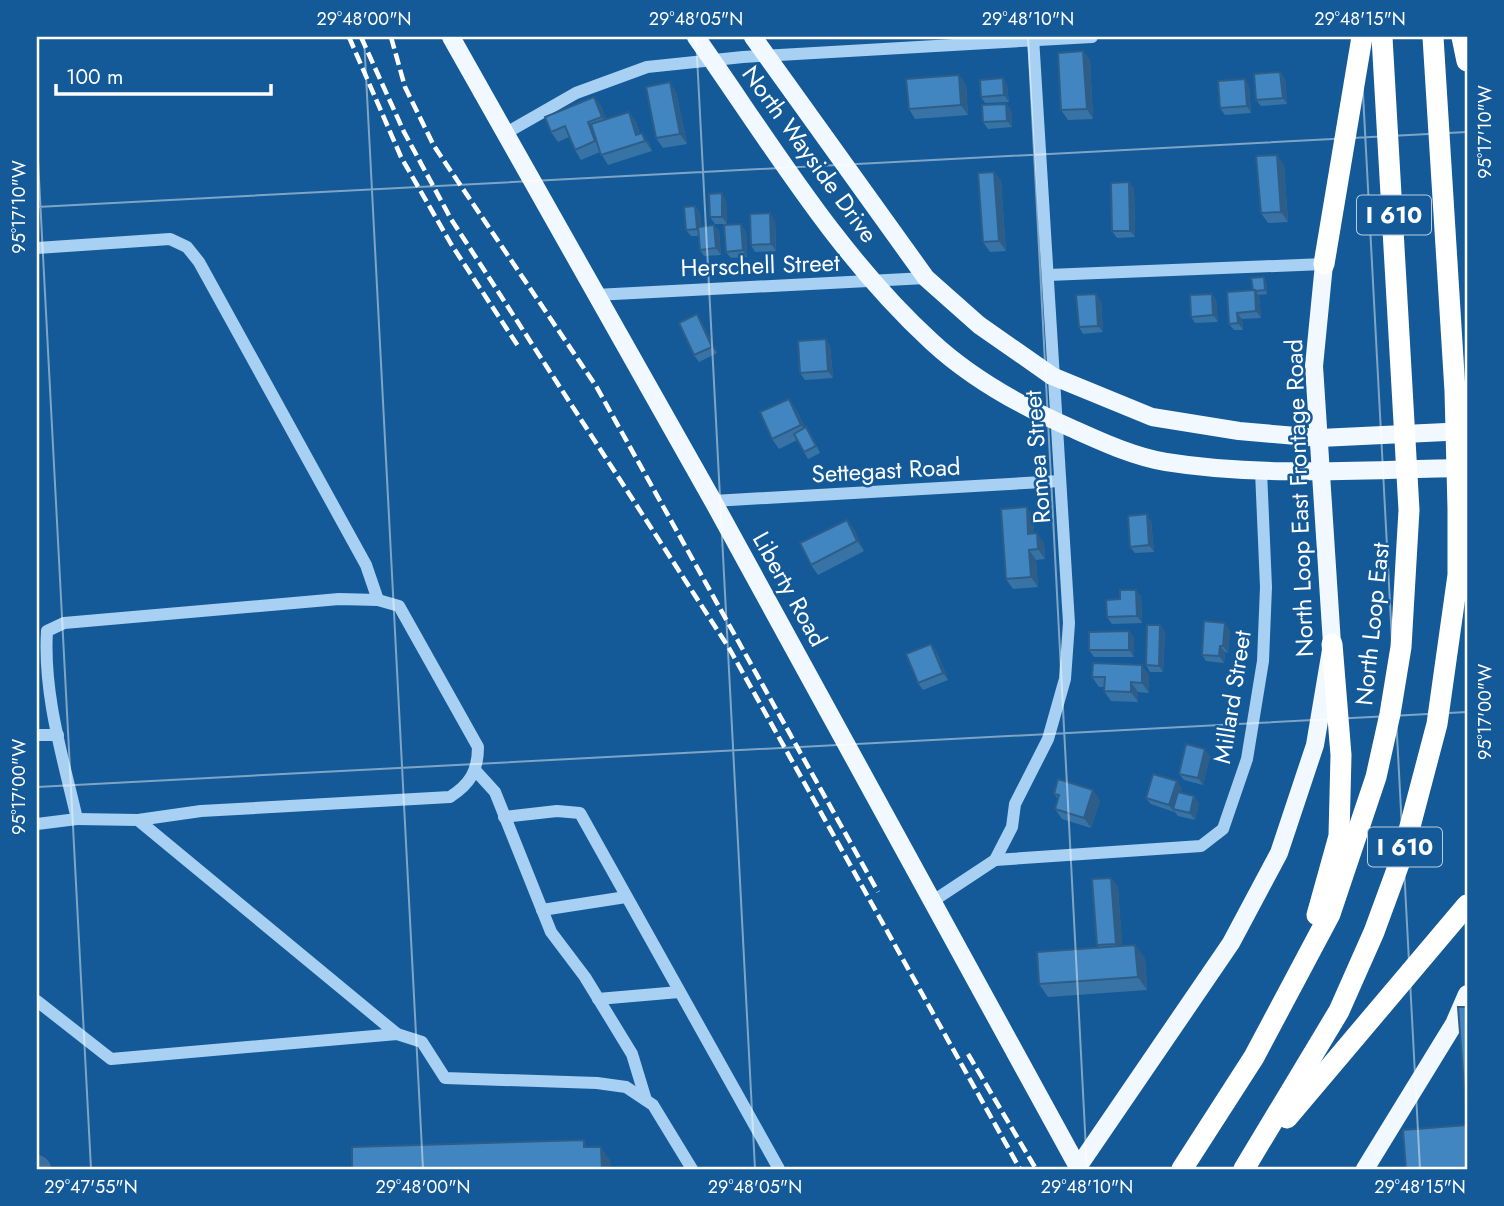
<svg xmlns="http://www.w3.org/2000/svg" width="1504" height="1206" viewBox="0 0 1504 1206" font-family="Jost,sans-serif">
	<rect width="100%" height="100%" fill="#145a98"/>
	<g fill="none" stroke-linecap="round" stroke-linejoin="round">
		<polyline stroke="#3e709d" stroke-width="26" points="37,1168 38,1169"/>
		<g stroke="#a7d0f3" stroke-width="12">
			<polyline points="506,133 576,93 647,67 743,57 1092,37"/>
			<polyline points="37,248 170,239 187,247 199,262 366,565 378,600"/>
			<polyline points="1048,275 1324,264"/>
			<polyline points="595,295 926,278"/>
			<polyline points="713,501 1060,481"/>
			<polyline points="37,735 58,735"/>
			<polyline points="475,770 495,792 551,932 585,977 632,1054 646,1100"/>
			<polyline points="504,817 557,811 580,813 779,1169"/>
			<polyline points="77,819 138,820 397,1034"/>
			<path d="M 37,824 L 77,819 C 63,758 43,694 47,631 L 64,623 L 339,599 L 378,600 L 399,606 L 478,747 C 478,771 470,784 450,797 L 201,811 L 138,820"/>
			<polyline points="995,860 1012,827 1015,804 1048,739 1065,679 1069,623 1033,37"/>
			<polyline points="933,901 995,860 1201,846 1223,829 1247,759 1263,661 1266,587 1261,471"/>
			<polyline points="542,910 626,897"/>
			<polyline points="598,999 679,992"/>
			<polyline points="37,1001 111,1059 397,1034 422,1042 445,1078 597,1083 626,1087 653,1105 692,1169"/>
		</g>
		<g stroke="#f2f8ff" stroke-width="18">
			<polyline points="451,37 713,501 1079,1169"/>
			<path d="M 696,37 C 770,142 836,254 932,342 C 971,378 1023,407 1071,428 C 1100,441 1134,457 1166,462 C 1265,478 1368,469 1467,468"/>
			<polyline points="753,37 926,278 979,325 1052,376 1152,417 1239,431 1320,438 1467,431"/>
			<polyline points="1078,1167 1231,943 1279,853 1315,745 1332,644 1314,366 1324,264"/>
			<polyline points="1365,1169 1454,1024 1467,994"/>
		</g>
		<g stroke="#fff" stroke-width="21">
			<polyline points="1462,37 1467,61"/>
			<polyline points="1324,264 1362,37"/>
			<polyline points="1317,915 1339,836 1341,755 1332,644"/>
			<polyline points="1287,1118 1467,905"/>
			<polyline points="1182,1169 1254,1057 1330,914 1376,777 1390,714 1401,647 1409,510 1382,37"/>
			<polyline points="1244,1169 1339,1011 1374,932 1403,853 1437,724 1458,575 1458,509 1455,391 1433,37"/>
		</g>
		<g stroke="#fff" stroke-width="4.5" stroke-dasharray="12 5" stroke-linecap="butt">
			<polyline points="349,37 401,157 451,244 518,346"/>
			<polyline points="361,37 404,132 451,219 729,648 1020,1169"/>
			<polyline points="391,37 405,87 434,146 596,386 878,892"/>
			<polyline points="968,1054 1036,1169"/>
		</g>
	</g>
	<g fill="#3873a6">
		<polygon points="1083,51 1090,61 1093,119 1068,120 1061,110"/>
		<polygon points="1280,72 1285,79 1287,104 1261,106 1256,100"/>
		<polygon points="959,75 966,85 968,115 915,119 909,109"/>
		<polygon points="1003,78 1007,85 1009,102 985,103 981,97"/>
		<polygon points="1249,86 1251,113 1225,115 1220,108"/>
		<polygon points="676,92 687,144 663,148 656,138"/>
		<polygon points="594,97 601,106 606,119 629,112 636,122 640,134 649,143 652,151 608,165 600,152 581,160 575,150 569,137 558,142 551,132"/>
		<polygon points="1006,104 1011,110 1012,127 988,129 983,122"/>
		<polygon points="1284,165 1288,222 1268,223 1261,213"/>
		<polygon points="994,172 1001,181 1006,251 990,252 983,242"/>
		<polygon points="1129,182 1134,189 1135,237 1117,238 1112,231"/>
		<polygon points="726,200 727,224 715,224 710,217"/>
		<polygon points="695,206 700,213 701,226 714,225 719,231 721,255 704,256 700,250 699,236 691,236 686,230"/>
		<polygon points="775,220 776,251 755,252 751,245"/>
		<polygon points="746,231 747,257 731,258 726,252"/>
		<polygon points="1266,280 1267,294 1258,295 1259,296 1261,318 1242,319 1243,330 1234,330 1229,324 1253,290"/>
		<polygon points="1212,294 1216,300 1218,322 1195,323 1191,317"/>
		<polygon points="1101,301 1103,332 1083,334 1079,327"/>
		<polygon points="697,314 701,321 717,353 699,362 694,355"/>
		<polygon points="830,345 833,378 805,380 800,373"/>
		<polygon points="796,409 805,428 811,434 820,453 808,459 797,440 779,449 772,439"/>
		<polygon points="1033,517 1034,534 1044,543 1045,559 1036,560 1038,587 1013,589 1006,579"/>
		<polygon points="847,520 854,530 864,551 818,575 811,565"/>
		<polygon points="1151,521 1154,552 1135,553 1130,547"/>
		<polygon points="1141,596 1142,623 1112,624 1107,617 1120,599"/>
		<polygon points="1160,625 1165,632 1163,672 1150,672 1146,665"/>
		<polygon points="1230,630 1228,653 1225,652 1224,663 1206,661 1202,655"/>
		<polygon points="1129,631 1134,638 1134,657 1094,657 1089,650"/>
		<polygon points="936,650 948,680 923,690 918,683"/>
		<polygon points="1149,675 1149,693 1138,692 1138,702 1111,701 1104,691 1104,687 1099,687 1092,677"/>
		<polygon points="1210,756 1203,785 1184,780 1179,774"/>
		<polygon points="1182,788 1180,793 1199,803 1195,820 1178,816 1174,811 1174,812 1151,804 1146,798"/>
		<polygon points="1054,794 1100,800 1091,828 1062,819 1055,809 1058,799"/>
		<polygon points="1111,878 1118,888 1122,946 1145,958 1147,990 1048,997 1039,984 1099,948 1097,945"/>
	</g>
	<g fill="#2e5e87">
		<polygon points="1083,51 1090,61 1093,119 1087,109"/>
		<polygon points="1280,72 1285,79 1287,104 1283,98"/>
		<polygon points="959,75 966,85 968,115 961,105"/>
		<polygon points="1003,78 1007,85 1009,102 1004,95"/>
		<polygon points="1245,79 1249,86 1251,113 1247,106"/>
		<polygon points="670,82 676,92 687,144 680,134"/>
		<polygon points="594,97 601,106 609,126 602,117"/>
		<polygon points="1006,104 1011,110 1012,127 1007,121"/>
		<polygon points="629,112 636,122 642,142 636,135"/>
		<polygon points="588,122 595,132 602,151 595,141"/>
		<polygon points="642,133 649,143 652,151 645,141"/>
		<polygon points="1277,155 1284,165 1288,222 1281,212"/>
		<polygon points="994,172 1001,181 1006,251 999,241"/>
		<polygon points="1129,182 1134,189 1135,237 1130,231"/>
		<polygon points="722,193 726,200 727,224 722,217"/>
		<polygon points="695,206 700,213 702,235 697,229"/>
		<polygon points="770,213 775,220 776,251 771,244"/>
		<polygon points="741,224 746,231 747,257 743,250"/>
		<polygon points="714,225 719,231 721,255 716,248"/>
		<polygon points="1264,277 1266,280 1267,294 1265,290"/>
		<polygon points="1255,290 1259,296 1261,318 1256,311"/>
		<polygon points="1096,294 1101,301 1103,332 1098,326"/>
		<polygon points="1212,294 1216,300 1218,322 1213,315"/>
		<polygon points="1237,313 1242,319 1243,330 1238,323"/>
		<polygon points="697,314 701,321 717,353 712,347"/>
		<polygon points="826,339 830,345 833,378 828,371"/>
		<polygon points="789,399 796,409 808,435 801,425"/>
		<polygon points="1027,507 1033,517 1035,544 1028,534"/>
		<polygon points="1147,514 1151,521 1154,552 1149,545"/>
		<polygon points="847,520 854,530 864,551 857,541"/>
		<polygon points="1037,533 1044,543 1045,559 1038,549"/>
		<polygon points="1029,550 1036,560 1038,587 1031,577"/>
		<polygon points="1136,590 1141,596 1142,623 1137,616"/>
		<polygon points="1225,623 1230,630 1228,653 1223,646"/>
		<polygon points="1160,625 1165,632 1163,672 1159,666"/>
		<polygon points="1129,631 1134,638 1134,657 1129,650"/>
		<polygon points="931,644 936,650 948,680 943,673"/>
		<polygon points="1220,646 1225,652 1224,663 1219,656"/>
		<polygon points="1142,665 1149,675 1149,693 1142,683"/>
		<polygon points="1131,682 1138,692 1138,702 1131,692"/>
		<polygon points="1205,749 1210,756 1203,785 1198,778"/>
		<polygon points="1177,781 1182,788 1175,809 1173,809 1174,812 1169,805"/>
		<polygon points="1093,790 1100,800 1091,828 1084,818"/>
		<polygon points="1194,796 1199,803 1195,820 1190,813"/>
		<polygon points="1111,878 1118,888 1123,954 1116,944"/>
		<polygon points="1135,945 1145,958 1147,990 1138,977"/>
		<polygon points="601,1147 610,1160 611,1169 602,1169"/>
	</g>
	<g fill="#4186c1" stroke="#2e5e87" stroke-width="2">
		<polygon points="1083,51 1087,109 1061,110 1058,53"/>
		<polygon points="1280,72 1283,98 1256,100 1254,74"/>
		<polygon points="959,75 961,105 909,109 906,79"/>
		<polygon points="1003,78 1004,95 981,97 980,80"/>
		<polygon points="1245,79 1247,106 1220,108 1218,81"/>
		<polygon points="670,82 680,134 656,138 646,87"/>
		<polygon points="594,97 602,117 588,122 595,141 575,150 565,126 551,132 545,117"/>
		<polygon points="1006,104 1007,121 983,122 982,105"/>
		<polygon points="629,112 636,135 642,133 645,141 601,155 591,124"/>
		<polygon points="1277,155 1281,212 1261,213 1256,156"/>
		<polygon points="994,172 999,241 983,242 978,173"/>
		<polygon points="1129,182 1130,231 1112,231 1111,183"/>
		<polygon points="722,193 722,217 710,217 709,194"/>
		<polygon points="695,206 697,229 686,230 684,207"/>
		<polygon points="770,213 771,244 751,245 750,214"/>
		<polygon points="741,224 743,250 726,252 724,225"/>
		<polygon points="714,225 716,248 700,250 698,227"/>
		<polygon points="1264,277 1265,290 1255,291 1255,290 1253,290 1251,278"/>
		<polygon points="1255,290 1256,311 1237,313 1238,323 1229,324 1227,292"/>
		<polygon points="1096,294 1098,326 1079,327 1076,295"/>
		<polygon points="1212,294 1213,315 1191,317 1190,295"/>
		<polygon points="697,314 712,347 694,355 679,323"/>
		<polygon points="826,339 828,371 800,373 798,341"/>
		<polygon points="789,399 801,425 772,439 760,412"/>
		<polygon points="806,427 816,446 804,452 794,434"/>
		<polygon points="1027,507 1028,534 1037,533 1038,549 1029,550 1031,577 1006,579 1001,509"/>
		<polygon points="1147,514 1149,545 1130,547 1128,516"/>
		<polygon points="847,520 857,541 811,565 800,543"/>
		<polygon points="1120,590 1136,590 1137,616 1107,617 1106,600 1120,599"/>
		<polygon points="1204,621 1225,623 1223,646 1220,646 1219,656 1202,655"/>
		<polygon points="1147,625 1160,625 1159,666 1146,665"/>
		<polygon points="1129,631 1129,650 1089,650 1089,632"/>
		<polygon points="931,644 943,673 918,683 906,654"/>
		<polygon points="1093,663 1142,665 1142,683 1131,682 1131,692 1104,691 1105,677 1092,677"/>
		<polygon points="1186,744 1205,749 1198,778 1179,774"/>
		<polygon points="1153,774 1177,781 1169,805 1146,798"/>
		<polygon points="1058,779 1093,790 1084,818 1055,809 1059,795 1054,794"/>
		<polygon points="1178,792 1194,796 1190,813 1173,809"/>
		<polygon points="1111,878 1116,944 1097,945 1092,879"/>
		<polygon points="1135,945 1138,977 1039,984 1037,952"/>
		<polygon points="1458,1007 1467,1007 1467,1169 1406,1169 1403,1130 1467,1125"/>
		<polygon points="584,1140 584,1147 601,1147 602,1169 352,1169 352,1147"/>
	</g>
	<path fill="none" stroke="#fff" stroke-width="2" stroke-opacity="0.45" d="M 364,37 L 423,1169M 696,37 L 755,1169M 1028,37 L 1087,1169M 1360,37 L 1420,1169M 37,141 L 91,1169M 37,207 L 1467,132M 37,787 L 1467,712"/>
	<g text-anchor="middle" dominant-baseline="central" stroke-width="5" stroke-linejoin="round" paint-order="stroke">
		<g fill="#145a98" stroke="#b8cee0" stroke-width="2">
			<rect x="1357" y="195.5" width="74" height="39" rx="5"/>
			<rect x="1368" y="827.5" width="74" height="39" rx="5"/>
		</g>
		<g font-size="23" font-weight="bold" fill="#fff">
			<text x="1394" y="215">I 610</text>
			<text x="1405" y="847">I 610</text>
		</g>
		<g font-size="24" fill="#fff" stroke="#145a98">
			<text transform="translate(810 154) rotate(54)">North Wayside Drive</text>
			<text transform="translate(760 265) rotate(-2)">Herschell Street</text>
			<text transform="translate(1037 457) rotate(-94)">Romea Street</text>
			<text transform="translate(886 470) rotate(-3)">Settegast Road</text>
			<text transform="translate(1299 498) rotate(-92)">North Loop East Frontage Road</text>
			<text transform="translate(790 589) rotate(61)">Liberty Road</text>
			<text transform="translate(1372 624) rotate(-84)">North Loop East</text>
			<text transform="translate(1232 697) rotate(-81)">Millard Street</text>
		</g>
	</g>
	<rect width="1504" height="1206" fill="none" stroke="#145a98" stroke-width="77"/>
	<path d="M56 84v10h215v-10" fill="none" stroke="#ffffff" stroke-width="3.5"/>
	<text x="66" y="84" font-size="21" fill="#ffffff" stroke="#145a98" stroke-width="5" paint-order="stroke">100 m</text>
	<rect x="38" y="38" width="1428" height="1130" fill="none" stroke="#fff" stroke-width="2.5"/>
	<g font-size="18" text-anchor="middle" fill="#fff">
		<text x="364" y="25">29°48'00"N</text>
		<text x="696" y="25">29°48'05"N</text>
		<text x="1028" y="25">29°48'10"N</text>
		<text x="1360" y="25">29°48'15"N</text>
		<text transform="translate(1485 132) rotate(-90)" y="6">95°17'10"W</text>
		<text transform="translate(19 207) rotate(-90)" y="6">95°17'10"W</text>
		<text transform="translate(1485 712) rotate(-90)" y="6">95°17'00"W</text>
		<text transform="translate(19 787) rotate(-90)" y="6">95°17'00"W</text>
		<text x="91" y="1193">29°47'55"N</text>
		<text x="423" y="1193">29°48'00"N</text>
		<text x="755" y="1193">29°48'05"N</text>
		<text x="1087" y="1193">29°48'10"N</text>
		<text x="1420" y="1193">29°48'15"N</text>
	</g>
</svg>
